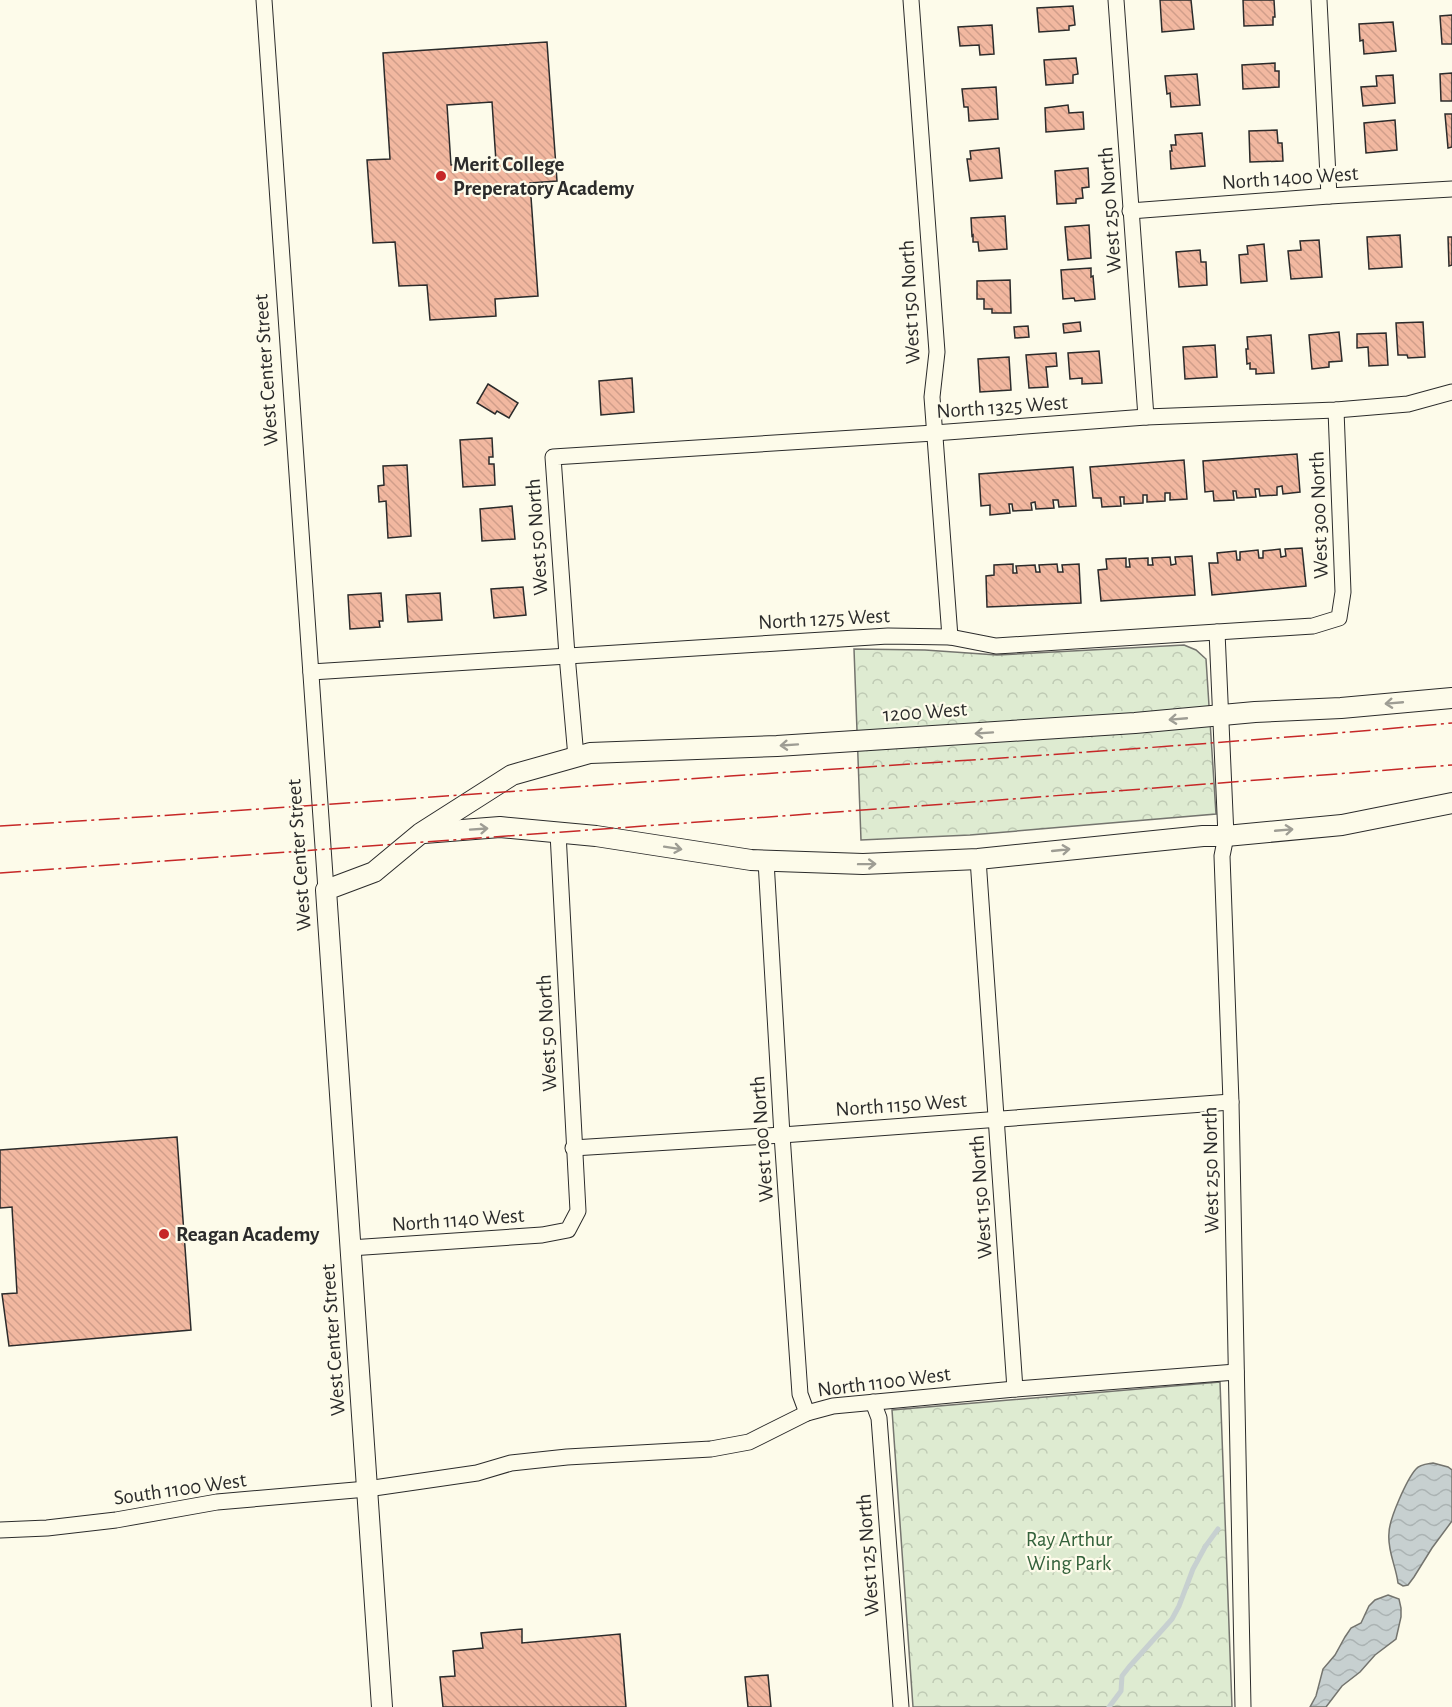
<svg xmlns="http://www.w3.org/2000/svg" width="1452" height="1707" viewBox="0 0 1452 1707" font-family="'Alegreya Sans',sans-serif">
	<defs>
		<pattern id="park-crowns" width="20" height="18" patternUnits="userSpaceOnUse" patternTransform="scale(1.5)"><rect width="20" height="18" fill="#deebd1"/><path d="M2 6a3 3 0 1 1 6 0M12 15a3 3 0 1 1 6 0" fill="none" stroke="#bfcab4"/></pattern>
		<pattern id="water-waves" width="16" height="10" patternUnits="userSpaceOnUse" patternTransform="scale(1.5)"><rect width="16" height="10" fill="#c7d0d0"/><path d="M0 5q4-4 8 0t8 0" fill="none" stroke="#abb3b3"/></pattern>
		<pattern id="building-back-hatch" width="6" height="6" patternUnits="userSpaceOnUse" patternTransform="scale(1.5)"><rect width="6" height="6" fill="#f2b8a0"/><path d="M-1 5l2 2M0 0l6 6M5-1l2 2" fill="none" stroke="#d09e8a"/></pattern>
	</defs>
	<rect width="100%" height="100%" fill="#fdfbea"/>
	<g fill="url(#park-crowns)" stroke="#74746e" stroke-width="1.5">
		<polygon points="1184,645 1196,650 1206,659 1216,814 970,835 861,840 854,649 925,650 997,655"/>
		<polygon points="1220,1382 1232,1707 913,1707 892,1410"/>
	</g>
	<g fill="url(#water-waves)" stroke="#74746e" stroke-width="1.5">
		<path d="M 1433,1463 L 1448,1467 L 1452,1470 L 1452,1521 L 1432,1548 L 1414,1577 L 1408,1585 L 1403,1586 L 1398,1583 C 1396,1566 1387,1550 1389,1533 C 1389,1519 1407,1479 1416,1469 C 1420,1464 1427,1464 1433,1463 Z"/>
		<polygon points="1388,1595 1399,1599 1401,1608 1401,1617 1396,1639 1375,1655 1360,1672 1342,1686 1326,1707 1310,1707 1316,1696 1323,1669 1335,1655 1345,1637 1351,1628 1361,1623 1369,1606 1375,1600"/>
	</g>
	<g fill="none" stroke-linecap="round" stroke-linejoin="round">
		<polyline stroke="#c7d0d0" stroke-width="5" points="1109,1707 1121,1691 1122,1676 1129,1667 1172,1619 1179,1606 1193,1569 1205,1547 1218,1529"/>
	</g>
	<g fill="url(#building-back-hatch)" stroke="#2b2b2b" stroke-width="1.5" fill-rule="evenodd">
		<polygon points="1160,0 1191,0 1194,29 1162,32"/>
		<polygon points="1243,0 1274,0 1275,17 1273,17 1273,25 1244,26"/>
		<polygon points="1073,6 1075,25 1069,26 1069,30 1039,32 1037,8"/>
		<polygon points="1452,15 1452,44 1442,44 1440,16"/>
		<polygon points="1393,22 1396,51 1364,54 1363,40 1360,41 1359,24"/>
		<polygon points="992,25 994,54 980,55 979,45 960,46 958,27"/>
		<path d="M 547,42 L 557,181 L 530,183 L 538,296 L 495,299 L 496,316 L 430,320 L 427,285 L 399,286 L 395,242 L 373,243 L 367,160 L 390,159 L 383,53 ZM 492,102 L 496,162 L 451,165 L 447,105 Z"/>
		<polygon points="1076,58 1078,74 1073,75 1073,83 1046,85 1044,60"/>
		<polygon points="1275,63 1275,71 1279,71 1279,87 1243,89 1242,65"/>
		<polygon points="1452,73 1452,101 1441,101 1440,74"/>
		<polygon points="1197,74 1200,105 1171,107 1170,93 1167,94 1165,76"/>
		<polygon points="1393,75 1395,103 1363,106 1361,87 1377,86 1376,76"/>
		<polygon points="996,87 998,119 969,121 968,107 964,107 962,89"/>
		<polygon points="1068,105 1069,113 1083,112 1084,129 1046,132 1045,108"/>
		<polygon points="1445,114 1452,114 1452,147 1448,148"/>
		<polygon points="1395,120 1397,150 1366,153 1364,123"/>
		<polygon points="1277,130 1278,143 1282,143 1283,161 1250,162 1249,131"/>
		<polygon points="1202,133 1205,166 1171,169 1170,151 1172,151 1171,145 1176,145 1175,135"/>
		<polygon points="999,148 1002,178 970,181 967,159 971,159 970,151"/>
		<polygon points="1088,168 1089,187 1082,188 1083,198 1076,199 1076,203 1057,204 1055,171"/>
		<polygon points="1005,216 1007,249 979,251 978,242 973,242 973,235 972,236 971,218"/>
		<polygon points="1089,225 1091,258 1068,260 1065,227"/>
		<polygon points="1400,235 1402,267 1369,269 1367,237"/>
		<polygon points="1448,237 1452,237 1452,265 1449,266"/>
		<polygon points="1319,240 1322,277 1291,279 1288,251 1301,250 1300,241"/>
		<polygon points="1264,244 1267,281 1241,283 1239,255 1248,254 1247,246"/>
		<polygon points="1200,250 1201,262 1206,262 1207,285 1179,287 1176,252"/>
		<polygon points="1091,268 1091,277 1093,276 1095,299 1075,301 1074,298 1063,299 1061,270"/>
		<polygon points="1010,280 1011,313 992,313 992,309 984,309 984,299 977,299 977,281"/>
		<polygon points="1080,322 1081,331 1064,333 1063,324"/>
		<polygon points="1423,322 1425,357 1408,358 1407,355 1398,355 1396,323"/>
		<polygon points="1028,326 1029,337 1015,338 1014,327"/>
		<polygon points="1339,332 1342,361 1329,362 1329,367 1312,369 1309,335"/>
		<polygon points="1386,333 1388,365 1369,366 1368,347 1357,348 1357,334"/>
		<polygon points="1271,335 1274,373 1256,374 1256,369 1250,369 1250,363 1247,364 1246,349 1248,349 1247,337"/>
		<polygon points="1215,345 1217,377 1185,379 1183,347"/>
		<polygon points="1099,351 1102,383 1082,384 1082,378 1070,379 1068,353"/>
		<polygon points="1056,353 1057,366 1046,367 1048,387 1029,388 1026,355"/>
		<polygon points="1009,357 1011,390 980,392 978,359"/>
		<polygon points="632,378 634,412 601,415 599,381"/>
		<polygon points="488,384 518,403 509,418 497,411 495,414 477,403"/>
		<polygon points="492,438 493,457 489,457 489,464 494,464 495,485 463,487 460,440"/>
		<polygon points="1297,454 1300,492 1283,494 1282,486 1277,487 1277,495 1260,496 1259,489 1255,489 1256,497 1237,498 1236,491 1233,491 1234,500 1214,501 1213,491 1205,492 1203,461"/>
		<polygon points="1184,460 1187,499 1170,500 1170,493 1165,493 1165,501 1147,502 1147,495 1143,495 1143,503 1124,504 1124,497 1120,497 1121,506 1102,507 1101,498 1093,498 1090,467"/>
		<polygon points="407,465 411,536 388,538 386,501 379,502 378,486 384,485 383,466"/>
		<polygon points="1073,467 1076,506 1059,507 1058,500 1053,500 1054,508 1036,509 1035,502 1031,503 1032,510 1013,511 1012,504 1009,504 1010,513 990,515 990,505 981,506 979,474"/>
		<polygon points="512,506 515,539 482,541 480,509"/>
		<polygon points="1302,548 1306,586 1212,595 1209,563 1218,563 1217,553 1236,551 1237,560 1240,560 1240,552 1258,550 1259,558 1263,558 1263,551 1280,549 1281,557 1286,556 1285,549"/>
		<polygon points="1192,556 1195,595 1101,601 1098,570 1107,569 1106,559 1126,558 1126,567 1130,567 1129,559 1148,558 1148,565 1153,565 1152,558 1170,557 1171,565 1176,564 1175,557"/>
		<polygon points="1013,564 1013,573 1017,573 1016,566 1035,565 1036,572 1040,572 1039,565 1057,564 1058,572 1063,572 1062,565 1079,564 1081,603 987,607 986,576 994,575 994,565"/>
		<polygon points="523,587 526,615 494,618 491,589"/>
		<polygon points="381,593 383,621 379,621 380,627 350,629 348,595"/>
		<polygon points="440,593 442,620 408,622 406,595"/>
		<polygon points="177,1137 191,1330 9,1346 2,1294 17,1293 12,1207 0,1208 0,1150"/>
		<polygon points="522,1629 522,1643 620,1634 626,1707 443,1707 440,1677 455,1676 453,1651 483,1648 481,1633"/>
		<polygon points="768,1675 771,1707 748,1707 745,1677"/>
	</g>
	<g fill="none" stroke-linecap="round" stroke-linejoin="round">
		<g stroke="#2b2b2b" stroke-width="17">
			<g id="minor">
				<polyline points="264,0 326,890"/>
				<polyline points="911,0 937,352 932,397 950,637"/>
				<polyline points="1116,0 1146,417"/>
				<polyline points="1319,0 1329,196"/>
				<polyline points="1130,211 1329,196 1452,189"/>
				<polyline points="1217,632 1226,836 1222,856 1231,1102 1243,1707"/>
				<polyline points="311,672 888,636 950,637 996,646 1313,626 1339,618 1343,592 1336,410"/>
				<polyline points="576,757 567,655 553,457 934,433 1146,417 1336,410 1408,404 1452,392"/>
				<polyline points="978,859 1015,1389"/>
				<polyline points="766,861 782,1135 800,1394 807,1413"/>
				<polyline points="573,1148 782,1135 1231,1102"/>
				<polyline points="350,1248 542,1235 568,1230 578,1211 558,833"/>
				<polyline points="873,1402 879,1418 901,1707"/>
				<polyline points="0,1530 47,1528 116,1520 217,1502 367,1489 477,1473 511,1463 567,1457 711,1449 749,1442 807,1413 833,1406 1015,1389 1236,1372"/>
			</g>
		</g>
		<g stroke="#2b2b2b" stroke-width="22">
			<g id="tertiary">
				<polyline points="424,833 500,827 596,836 751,860 863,864 978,859 1203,836 1226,836 1342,825 1452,803"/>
				<polyline points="382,1707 326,890 374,872 421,833 512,775 590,753 777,746 1135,723 1255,712 1341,708 1452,698"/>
			</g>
		</g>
		<use href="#minor" stroke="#fdfbea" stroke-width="15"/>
		<use href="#tertiary" stroke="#fdfbea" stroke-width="20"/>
		<g stroke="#c62828" stroke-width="1.5" stroke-dasharray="21 4.5 3 4.5" stroke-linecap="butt">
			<path d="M 0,826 C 243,811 487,793 730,776 C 971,760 1212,745 1452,723"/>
			<polyline points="0,873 987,801 1452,765"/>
		</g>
	</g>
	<defs><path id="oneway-shaft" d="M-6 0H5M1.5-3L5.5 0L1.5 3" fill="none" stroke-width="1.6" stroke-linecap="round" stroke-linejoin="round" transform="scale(1.5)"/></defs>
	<g stroke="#9e9d94">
		<use href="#oneway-shaft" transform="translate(1394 703) rotate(175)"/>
		<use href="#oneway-shaft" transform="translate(1178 719) rotate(175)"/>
		<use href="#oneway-shaft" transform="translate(984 733) rotate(176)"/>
		<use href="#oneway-shaft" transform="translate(789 745) rotate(176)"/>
		<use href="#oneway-shaft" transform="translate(479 829) rotate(-4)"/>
		<use href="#oneway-shaft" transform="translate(1284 830) rotate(-5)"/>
		<use href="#oneway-shaft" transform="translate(673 848) rotate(9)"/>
		<use href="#oneway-shaft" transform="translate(1061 850) rotate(-6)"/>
		<use href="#oneway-shaft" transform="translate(867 864) rotate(-1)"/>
	</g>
	<g fill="#c62828" stroke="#fdfbea" stroke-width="2">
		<circle cx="441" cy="176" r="6"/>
		<circle cx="164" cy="1234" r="6"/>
	</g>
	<g text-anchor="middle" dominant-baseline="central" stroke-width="4.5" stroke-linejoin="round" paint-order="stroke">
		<g font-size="21" font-weight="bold" fill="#2b2b2b" stroke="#fdfbea" text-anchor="start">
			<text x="453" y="164">Merit College<tspan x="453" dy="24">Preperatory Academy</tspan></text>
			<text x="176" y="1234">Reagan Academy</text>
		</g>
		<g font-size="21" fill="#2b2b2b" stroke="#fdfbea">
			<text transform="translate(1290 178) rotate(-4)">North 1400 West</text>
			<text transform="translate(1110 210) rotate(-94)">West 250 North</text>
			<text transform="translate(910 302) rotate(-93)">West 150 North</text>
			<text transform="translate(266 370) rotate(-94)">West Center Street</text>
			<text transform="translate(1002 407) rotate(-4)">North 1325 West</text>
			<text transform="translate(1319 515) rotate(-92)">West 300 North</text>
			<text transform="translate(537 537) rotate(-94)">West 50 North</text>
			<text transform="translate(824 619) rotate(-3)">North 1275 West</text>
			<text transform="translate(925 712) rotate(-4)">1200 West</text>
			<text transform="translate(299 855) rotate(-94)">West Center Street</text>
			<text transform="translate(547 1033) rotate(-93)">West 50 North</text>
			<text transform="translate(901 1105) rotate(-4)">North 1150 West</text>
			<text transform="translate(762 1139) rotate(-94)">West 100 North</text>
			<text transform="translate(1211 1170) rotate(-91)">West 250 North</text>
			<text transform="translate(981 1197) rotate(-94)">West 150 North</text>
			<text transform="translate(458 1220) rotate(-4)">North 1140 West</text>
			<text transform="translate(333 1340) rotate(-94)">West Center Street</text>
			<text transform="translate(884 1382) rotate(-7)">North 1100 West</text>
			<text transform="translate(180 1489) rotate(-8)">South 1100 West</text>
			<text transform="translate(868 1555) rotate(-94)">West 125 North</text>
		</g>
		<g font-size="21" fill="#34623c" stroke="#fdfbea">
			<text x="1069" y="1539">Ray Arthur<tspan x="1069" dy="24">Wing Park</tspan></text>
		</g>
	</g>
</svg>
